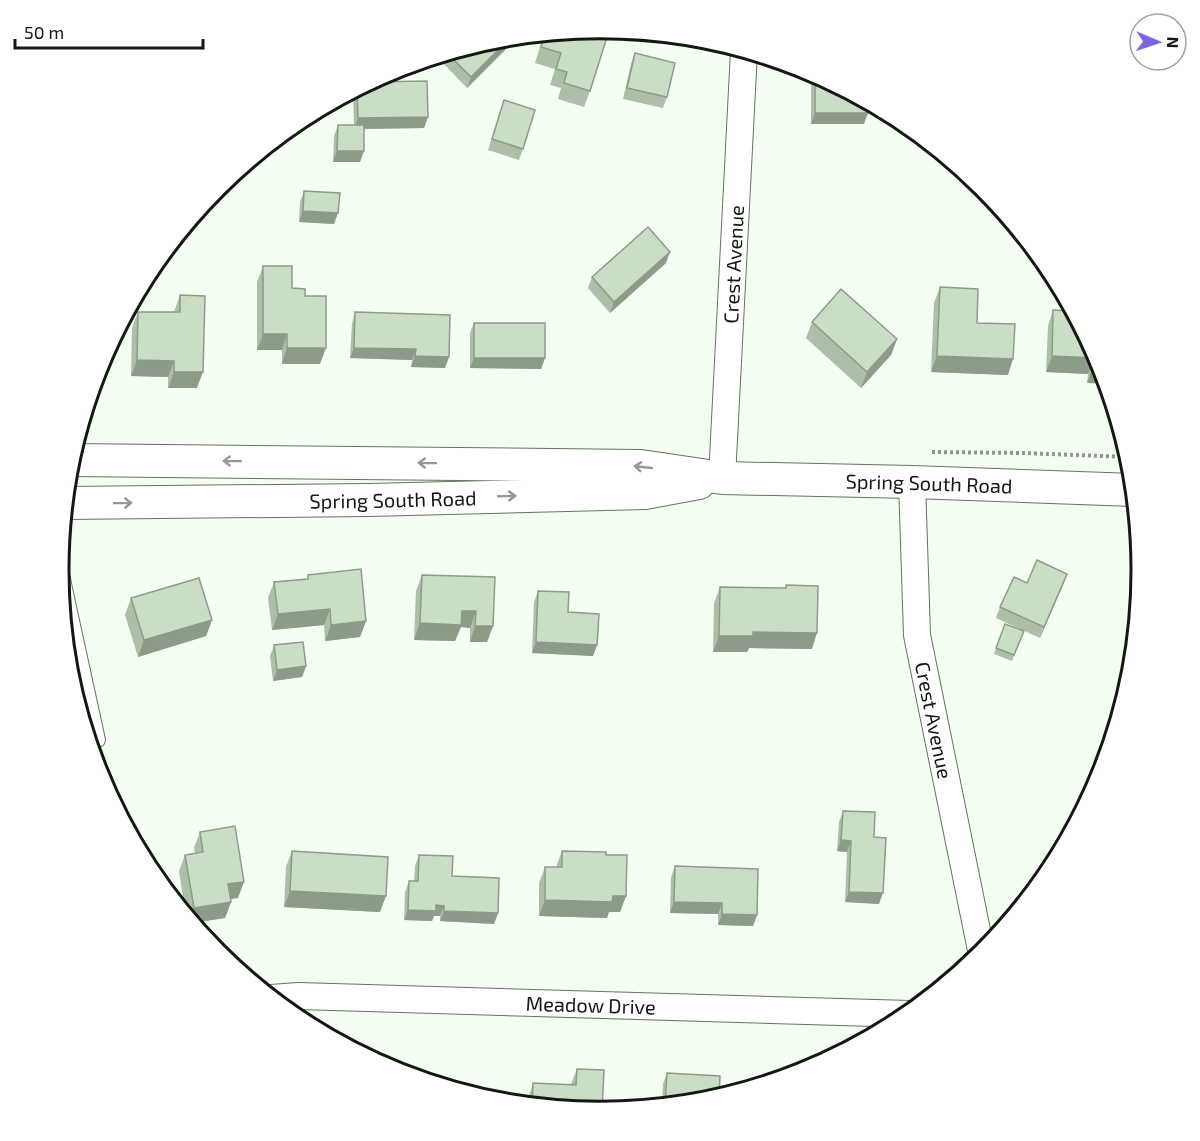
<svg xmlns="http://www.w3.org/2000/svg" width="1200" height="1141" viewBox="0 0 1200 1141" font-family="'Exo 2',sans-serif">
	<rect width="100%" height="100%" fill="#f5fef3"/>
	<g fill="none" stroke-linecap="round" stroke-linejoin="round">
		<g stroke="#62755e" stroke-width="16">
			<g id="service">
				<polyline points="59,561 98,740 88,741"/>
				<polyline points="72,687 83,671"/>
			</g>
		</g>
		<g stroke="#62755e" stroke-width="28">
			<g id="minor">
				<path id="s1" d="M 722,478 L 744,51"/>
				<path id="s2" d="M 912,482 L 917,635 L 982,955"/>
				<path id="s3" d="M 271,998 L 299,996 L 910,1014"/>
			</g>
		</g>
		<g stroke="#62755e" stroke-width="34">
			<g id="tertiary">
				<path id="s4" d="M 70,460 L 641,466 L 722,478 L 912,482 L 1134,490"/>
				<path id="s5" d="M 65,503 L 369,500 L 645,493 L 699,483"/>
			</g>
		</g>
		<polyline stroke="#8f978d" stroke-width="4" stroke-dasharray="3 3" stroke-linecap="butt" points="932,452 1022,453 1129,457"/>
		<use href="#service" stroke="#fff" stroke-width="14"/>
		<use href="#minor" stroke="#fff" stroke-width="26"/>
		<use href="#tertiary" stroke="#fff" stroke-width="32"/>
	</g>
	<g fill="#adbfa9">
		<polygon points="594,29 590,91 584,107 558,99 561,88 550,85 555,69 535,63 544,34"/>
		<polygon points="512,37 509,46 467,88 441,61 443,54 495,39"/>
		<polygon points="635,53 667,97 663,108 623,99 631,64"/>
		<polygon points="815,75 864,124 811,124 811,85"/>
		<polygon points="369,82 428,117 424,128 364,129 360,162 333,162 334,136 338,125 354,125 353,93 354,90"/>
		<polygon points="500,111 523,149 519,160 488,150"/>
		<polygon points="304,191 334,224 299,222 300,202"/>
		<polygon points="666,263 610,313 588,288 592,277"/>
		<polygon points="263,266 292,288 305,296 320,364 282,364 282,350 257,350 257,282"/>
		<polygon points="940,287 977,323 1008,375 931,372 934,303"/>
		<polygon points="180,295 197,388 168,388 168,377 131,376 132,328 138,312 174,312"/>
		<polygon points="1053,310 1101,363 1087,383 1088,374 1046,372 1048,326"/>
		<polygon points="355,312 445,368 411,367 412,360 350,358 352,323"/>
		<polygon points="812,322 897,339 891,355 861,388 806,338"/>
		<polygon points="474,323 545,358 541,369 470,368 470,333"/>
		<polygon points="1067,574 1040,638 996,618 1000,607 1027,583"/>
		<polygon points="308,575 366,621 360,637 325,641 324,625 272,630 268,598 274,582 307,579"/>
		<polygon points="422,575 495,577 493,626 487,642 470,642 470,628 461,627 455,641 414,640 416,591"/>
		<polygon points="786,585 812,649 749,648 747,652 713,652 714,603 720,587 785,588"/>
		<polygon points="538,591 568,612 597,645 593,656 532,653 534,602"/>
		<polygon points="131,598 212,620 206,636 138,657 125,615"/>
		<polygon points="1005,624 1024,631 1012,661 994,654"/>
		<polygon points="274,645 306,666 302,677 273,681 270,656"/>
		<polygon points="843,811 879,904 845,902 847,852 837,851 839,822"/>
		<polygon points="200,832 238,898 230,899 231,902 225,918 192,923 186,917 179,871 185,855 195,853 194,848"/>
		<polygon points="292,851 380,912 284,907 286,867"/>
		<polygon points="562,851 606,855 626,896 620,912 609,912 607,918 539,916 539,883 545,867 556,867"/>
		<polygon points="419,855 452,876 498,913 494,924 440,921 440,916 434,916 432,921 404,920 405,892 409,881 414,881 415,866"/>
		<polygon points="675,866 757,915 753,926 718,925 718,914 670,913 671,877"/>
		<polygon points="577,1069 600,1113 527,1105 528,1099 533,1083 571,1084"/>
		<polygon points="667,1073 705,1102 662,1106 663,1084"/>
	</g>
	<g fill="#8d9b89">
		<polygon points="511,37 512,37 509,46 467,88 471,77"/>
		<polygon points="815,113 868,113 864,124 811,124"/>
		<polygon points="889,114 896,117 888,118"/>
		<polygon points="428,117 424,128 354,129 358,118"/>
		<polygon points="337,151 364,151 360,162 333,162"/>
		<polygon points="303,211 338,213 334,224 299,222"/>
		<polygon points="670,252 666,263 610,313 614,302"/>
		<polygon points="263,334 287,334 282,350 257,350"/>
		<polygon points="897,339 891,355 861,388 867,372"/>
		<polygon points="287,348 326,348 320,364 282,364"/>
		<polygon points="354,348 416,349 412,360 350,358"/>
		<polygon points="415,356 449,357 445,368 411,367"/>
		<polygon points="937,356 1013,359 1008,375 931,372"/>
		<polygon points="1052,356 1094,358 1088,374 1046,372"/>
		<polygon points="474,358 545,358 541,369 470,368"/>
		<polygon points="137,360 174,361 168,377 131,376"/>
		<polygon points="1093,367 1102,368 1107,384 1087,383"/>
		<polygon points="174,372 203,372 197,388 168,388"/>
		<polygon points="1067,574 1063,585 1040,638 1044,627"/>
		<polygon points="330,609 324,625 272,630 278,614"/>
		<polygon points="462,611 476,611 470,628 461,627 455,641 414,640 420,623"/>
		<polygon points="212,620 206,636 138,657 144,640"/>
		<polygon points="366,621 360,637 325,641 331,625"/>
		<polygon points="475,626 493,626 487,642 470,642"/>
		<polygon points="753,632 817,633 812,649 749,648 747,652 713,652 719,636"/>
		<polygon points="536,642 597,645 593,656 532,653"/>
		<polygon points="306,666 302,677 273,681 277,670"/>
		<polygon points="841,840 851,841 847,852 837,851"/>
		<polygon points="244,882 238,898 222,900 228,884"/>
		<polygon points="290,891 386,896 380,912 284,907"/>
		<polygon points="849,892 883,893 879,904 845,902"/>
		<polygon points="613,896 626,896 620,912 609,912 607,918 539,916 545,900"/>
		<polygon points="231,902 225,918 192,923 189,920 194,908"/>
		<polygon points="674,902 722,903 718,914 670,913"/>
		<polygon points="436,905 444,906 440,916 434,916 432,921 404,920 408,910"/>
		<polygon points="444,911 498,913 494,924 440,921"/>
		<polygon points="722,914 757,915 753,926 718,925"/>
	</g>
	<g fill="#c9dec4" stroke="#8d9b89" stroke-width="1.5">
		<polygon points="594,29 608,34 590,91 564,83 567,72 556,69 561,53 541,47 545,34"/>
		<polygon points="511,37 471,77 447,53 495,39"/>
		<polygon points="635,53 675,63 667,97 627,88"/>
		<polygon points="815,75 868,102 868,113 815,113"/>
		<polygon points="427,81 428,117 358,118 357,89 369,82"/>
		<polygon points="504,100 535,110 523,149 492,139"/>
		<polygon points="338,125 364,125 364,151 337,151"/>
		<polygon points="304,191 340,193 338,213 303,211"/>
		<polygon points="648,227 670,252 614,302 592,277"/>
		<polygon points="263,266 292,266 292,288 305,289 305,296 326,296 326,348 287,348 287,334 263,334"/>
		<polygon points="940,287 978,289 977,323 1015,324 1013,359 937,356"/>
		<polygon points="841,289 897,339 867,372 812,322"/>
		<polygon points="180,295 205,296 203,372 174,372 174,361 137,360 138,312 180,312"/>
		<polygon points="1053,310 1073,311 1101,363 1102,368 1093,367 1094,358 1052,356"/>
		<polygon points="355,312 450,315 449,357 415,356 416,349 354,348"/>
		<rect x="474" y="323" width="71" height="35"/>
		<polygon points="1037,560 1067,574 1044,627 1000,607 1014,577 1027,583"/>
		<polygon points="361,569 366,621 331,625 330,609 278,614 274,582 308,579 308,575"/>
		<polygon points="422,575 495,577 493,626 475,626 476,611 462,611 461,625 420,623"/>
		<polygon points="199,578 212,620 144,640 131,598"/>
		<polygon points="786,585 818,586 817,633 753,632 753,636 719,636 720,587 786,588"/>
		<polygon points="538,591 569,592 568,612 599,614 597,645 536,642"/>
		<polygon points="1005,624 1024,631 1014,655 996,648"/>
		<polygon points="303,642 306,666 277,670 274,645"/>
		<polygon points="843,811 875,812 874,837 886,838 883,893 849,892 851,841 841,840"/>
		<polygon points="235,826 244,882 228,884 231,902 194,908 185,855 203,852 200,832"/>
		<polygon points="292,851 388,857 386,896 290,891"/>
		<polygon points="562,851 606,852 606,855 627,855 626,896 613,896 612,902 545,900 545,867 562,867"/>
		<polygon points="419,855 453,856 452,876 499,878 498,913 444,911 444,906 436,905 436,911 408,910 409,881 418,881"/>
		<polygon points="675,866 758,869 757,915 722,914 722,903 674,902"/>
		<polygon points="577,1069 604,1070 602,1112 532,1106 533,1083 576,1085"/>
		<polygon points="667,1073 720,1076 719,1098 705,1102 665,1106"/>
	</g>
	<defs><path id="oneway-shaft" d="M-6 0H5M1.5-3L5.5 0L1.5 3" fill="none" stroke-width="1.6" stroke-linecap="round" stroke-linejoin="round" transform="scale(1.5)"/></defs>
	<g stroke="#949893">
		<use href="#oneway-shaft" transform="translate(232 461) rotate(-179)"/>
		<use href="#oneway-shaft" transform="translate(427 463) rotate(-179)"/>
		<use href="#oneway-shaft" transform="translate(643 467) rotate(-174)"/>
		<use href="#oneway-shaft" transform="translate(507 496) rotate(-2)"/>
		<use href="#oneway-shaft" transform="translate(123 503) rotate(-1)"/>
	</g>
	<g text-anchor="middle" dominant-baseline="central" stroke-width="4.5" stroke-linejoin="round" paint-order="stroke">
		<g font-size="20" fill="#121910" stroke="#fff">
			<text stroke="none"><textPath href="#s1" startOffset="214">Crest Avenue</textPath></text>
			<text stroke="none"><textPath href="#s4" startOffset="860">Spring South Road</textPath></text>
			<text stroke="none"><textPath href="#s5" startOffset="328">Spring South Road</textPath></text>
			<text stroke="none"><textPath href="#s2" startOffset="240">Crest Avenue</textPath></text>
			<text stroke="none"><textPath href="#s3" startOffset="320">Meadow Drive</textPath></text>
		</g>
	</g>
	<path d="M0 0H1200V1141H0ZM69 570a531 531 0 1 1 1062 0a531 531 0 1 1-1062 0Z" fill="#fff" fill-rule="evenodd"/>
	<path fill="none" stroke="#121910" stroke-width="3" d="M69 570a531 531 0 1 1 1062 0a531 531 0 1 1-1062 0Z"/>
	<g transform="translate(1158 42) rotate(92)"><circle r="28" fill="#ffffff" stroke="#a0a39f" stroke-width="1.5"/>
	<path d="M0-4.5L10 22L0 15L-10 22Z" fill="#7f64df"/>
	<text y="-9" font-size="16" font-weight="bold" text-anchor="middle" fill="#121910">N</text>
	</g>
	<path d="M15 39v9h188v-9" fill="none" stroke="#121910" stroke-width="3"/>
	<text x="24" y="39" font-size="18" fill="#121910" stroke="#ffffff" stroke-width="4.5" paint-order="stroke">50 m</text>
</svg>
